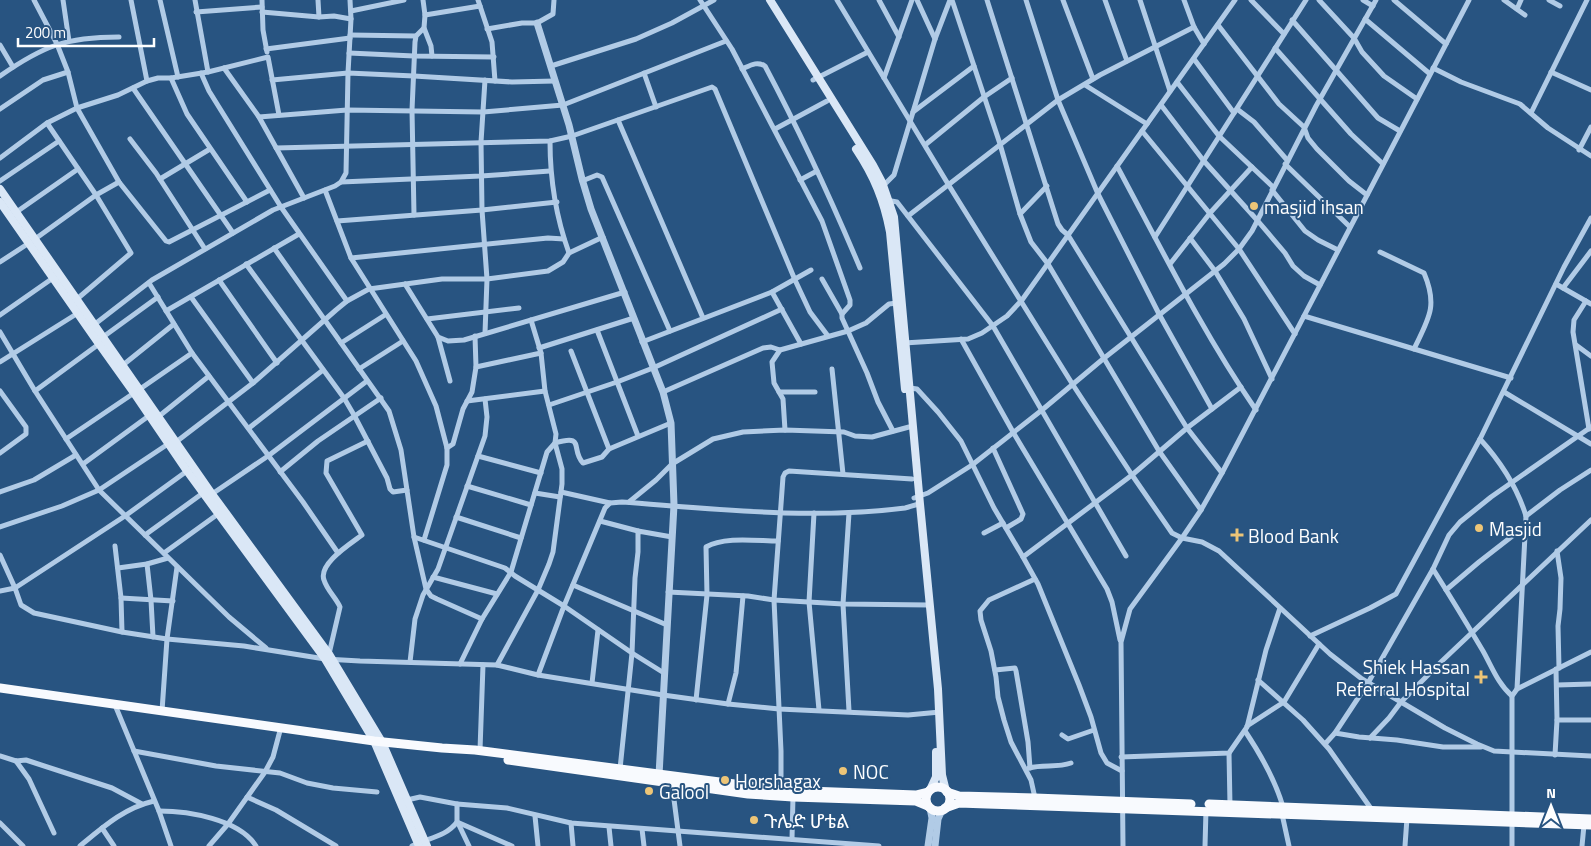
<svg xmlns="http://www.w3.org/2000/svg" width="1591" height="846" viewBox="0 0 1591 846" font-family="'Titillium Web','Noto Sans Ethiopic',sans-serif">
	<rect width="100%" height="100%" fill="#285481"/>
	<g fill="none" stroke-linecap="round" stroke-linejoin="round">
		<g stroke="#b1cbe6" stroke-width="5">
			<polyline points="34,0 57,44 68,72 77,108 119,182 166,241 169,242 270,190"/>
			<polyline points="63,0 69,41"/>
			<polyline points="131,0 147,81"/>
			<polyline points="160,0 178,77"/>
			<polyline points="195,0 208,72"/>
			<polyline points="262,0 263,30 267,52"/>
			<polyline points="318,0 319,17"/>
			<polyline points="423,0 425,15 424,28 431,46 432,56"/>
			<polyline points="478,0 492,42 495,81"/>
			<polyline points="700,0 732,49 822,221 850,300 850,305 842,314 842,318 867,373 878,402 893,431"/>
			<polyline points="837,0 948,184 1073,385 1132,475 1172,533 1182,538 1202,542 1219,551 1330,654 1362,679 1445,728 1477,744 1494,751 1591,756"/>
			<polyline points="879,0 899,37"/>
			<polyline points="917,0 935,39"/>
			<polyline points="952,0 1000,144 1020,214 1031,242 1048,264 1159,451 1201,510"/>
			<polyline points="987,0 1058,224 1062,230 1068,235 1187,428 1222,473"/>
			<polyline points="1026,0 1058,100 1098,194 1159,314 1212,409"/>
			<polyline points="1063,0 1093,79"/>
			<polyline points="1105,0 1127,61"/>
			<polyline points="1140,0 1170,91"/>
			<polyline points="1184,0 1194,27 1204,44"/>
			<polyline points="1251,0 1284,34"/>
			<polyline points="1319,0 1354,38 1362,52 1384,76 1417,99"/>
			<polyline points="1363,0 1373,6"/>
			<polyline points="1394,0 1446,44"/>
			<polyline points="1504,0 1525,15"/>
			<polyline points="1549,0 1560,6"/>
			<polyline points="1517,9 1521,0"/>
			<polyline points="351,11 404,0"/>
			<polyline points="196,12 262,7"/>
			<polyline points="262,12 319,17 334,16 351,19"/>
			<polyline points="425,15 480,6"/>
			<polyline points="1365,19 1430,74"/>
			<polyline points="1292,20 1378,118 1400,131"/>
			<polyline points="1218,25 1279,104 1304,127 1308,138 1317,149 1349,181 1367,195"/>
			<polyline points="487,29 522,23 537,23 553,14 554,0"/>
			<polyline points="350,35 416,36"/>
			<polyline points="0,45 13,67"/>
			<polyline points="1275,48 1351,134 1383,164"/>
			<polyline points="266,49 350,38"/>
			<polyline points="349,53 414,56 494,57"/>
			<polyline points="1194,59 1234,113"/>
			<polyline points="551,66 636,39 672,23 714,0"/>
			<polyline points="224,68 259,117 304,198"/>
			<polyline points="1433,68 1461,82 1520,104 1548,128 1591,156"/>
			<path d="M 742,69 C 751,65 757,61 765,66 C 800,132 831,199 860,268"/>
			<polyline points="1551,72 1591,90"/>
			<polyline points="201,73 209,91 281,207 347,301"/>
			<polyline points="644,73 656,107"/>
			<path d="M 0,76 C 43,46 66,37 119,37"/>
			<polyline points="171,78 187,114 247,202"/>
			<polyline points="884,78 912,0"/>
			<polyline points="272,80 348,73 414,76 512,82 555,81"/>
			<polyline points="813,80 868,52"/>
			<polyline points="1177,82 1219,136 1273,187"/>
			<polyline points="1085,85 1147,124"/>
			<polyline points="133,88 233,233"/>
			<polyline points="1161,105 1203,160 1257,220 1285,253 1293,266 1304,276 1320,285"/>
			<polyline points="0,109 43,80 68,72"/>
			<polyline points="1237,109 1254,122 1287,160"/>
			<polyline points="913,112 974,66"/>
			<polyline points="1531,113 1587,0"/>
			<polyline points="259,117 347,110 483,112 563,105 726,41"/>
			<polyline points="618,120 703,318"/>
			<polyline points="47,123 96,195 131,253 77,299"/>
			<polyline points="775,129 827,101"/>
			<polyline points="1142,131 1239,249 1295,334"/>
			<polyline points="130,139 156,173 205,249"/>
			<path d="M 550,141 C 550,178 556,217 569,253"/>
			<polyline points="925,145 984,97 1012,78"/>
			<polyline points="276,148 550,141 572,136 712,87 715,89 795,280 810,312 828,336"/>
			<polyline points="1579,150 1591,127"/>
			<polyline points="0,158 47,123 77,108 118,95 147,81 158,78 171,78 208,72 268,57 279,115"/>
			<polyline points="1285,164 1350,227"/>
			<path d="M 1117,166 C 1161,248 1203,333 1256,410"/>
			<polyline points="160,179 210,149"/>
			<polyline points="800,180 817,171"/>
			<polyline points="0,181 59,141"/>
			<polyline points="582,181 597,175 602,177 670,331"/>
			<polyline points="341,182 481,176 550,171"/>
			<polyline points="881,188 894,175 935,39 950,0"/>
			<polyline points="325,190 351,258 416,361 436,406 447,448 447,465 424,540"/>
			<polyline points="1272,190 1305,231 1318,240 1338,250"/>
			<polyline points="886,200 897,202 993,326 1126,556"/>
			<polyline points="15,213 78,169"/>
			<polyline points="1020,214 1047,186"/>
			<polyline points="414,215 412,110 415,42 416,36 424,28"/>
			<polyline points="908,216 1058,100 1100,75 1194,27"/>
			<polyline points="337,221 482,210 557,202"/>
			<polyline points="1155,237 1306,0"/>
			<polyline points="1190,238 1215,271 1244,319 1272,379"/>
			<polyline points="35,239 96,195 119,182"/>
			<polyline points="274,248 389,411 401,450 414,537 426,589 431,596 437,599 482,619"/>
			<path d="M 1380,252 L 1424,273 C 1438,306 1429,318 1414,349"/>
			<polyline points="351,258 548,238 564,239"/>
			<polyline points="0,262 29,243"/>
			<polyline points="246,264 344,398 354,415 387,478 390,489 393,492 407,490"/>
			<polyline points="1170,264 1210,213 1252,167"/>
			<polyline points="822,279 842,314"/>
			<polyline points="219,280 277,363"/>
			<polyline points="149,283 192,353 303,502 338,553"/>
			<polyline points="405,284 438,337 448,341 464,340 625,292"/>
			<polyline points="1556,284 1591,304"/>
			<polyline points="1563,288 1591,251"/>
			<polyline points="772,292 801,344"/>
			<polyline points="191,297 253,383"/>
			<polyline points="1586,301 1574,320 1573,332 1589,429"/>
			<polyline points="166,311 299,234"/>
			<polyline points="0,315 53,278"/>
			<polyline points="1304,316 1511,378"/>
			<polyline points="427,319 519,308"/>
			<polyline points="95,324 152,280 273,210 335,186 341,182 346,173 348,73 351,19 350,0"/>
			<polyline points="597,330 638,436"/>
			<polyline points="0,332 35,391 99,490 229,617 266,648"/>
			<polyline points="485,333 487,279 482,210 481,142 485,80"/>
			<polyline points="103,337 158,297"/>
			<polyline points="438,337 450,381"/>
			<polyline points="961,339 1013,432 1107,589 1112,602 1120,640"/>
			<polyline points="642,342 772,292 811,270"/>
			<polyline points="341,343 385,315"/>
			<polyline points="904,343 968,339 982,333 1007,316 1022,300 1235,0"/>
			<polyline points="1576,345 1591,356"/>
			<polyline points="539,348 634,318"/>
			<polyline points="571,351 609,449"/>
			<polyline points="0,362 78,313"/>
			<polyline points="123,365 174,324"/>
			<polyline points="476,367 541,353"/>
			<polyline points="359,369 403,341"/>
			<polyline points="832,369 843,474"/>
			<polyline points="910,388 917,389 938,412 961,441 994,508 1023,557 1038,584 1079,685 1091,717 1101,753 1107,763 1122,771"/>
			<polyline points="140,389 192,353"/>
			<polyline points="0,391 26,427 26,434 0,453"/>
			<polyline points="35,391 99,344"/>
			<polyline points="663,392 763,348 771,347 780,350"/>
			<polyline points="779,392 815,392"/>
			<polyline points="1504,392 1591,444"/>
			<polyline points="467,401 545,391"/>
			<polyline points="549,405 617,382 653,368 782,309"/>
			<polyline points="158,417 209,376"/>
			<polyline points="249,428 323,370"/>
			<polyline points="785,430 783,399 774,383 772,362 780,350 848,331 866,323 889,304 897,303"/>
			<polyline points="66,439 134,393"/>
			<path d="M 1480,439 C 1500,461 1517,487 1526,516 L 1517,689"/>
			<polyline points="447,448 453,444 463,409 472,392 476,367 475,336"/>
			<polyline points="993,448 1023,514 1021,519 1006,528"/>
			<polyline points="478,456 541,473"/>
			<polyline points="83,464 150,415"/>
			<polyline points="280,472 318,441 381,398"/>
			<polyline points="467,486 531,505"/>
			<polyline points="0,492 34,480 76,455"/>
			<polyline points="561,492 610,503"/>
			<polyline points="535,493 560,497"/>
			<polyline points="212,494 268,456 367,381"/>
			<polyline points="914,498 928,493 972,465 1042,410 1103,359 1224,264 1239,249 1252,231 1316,106 1376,0"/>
			<polyline points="629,502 656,480 672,464 713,439 743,432 785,430 844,432 855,436 872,437 909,427"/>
			<polyline points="814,513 809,602 819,710"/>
			<polyline points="1526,516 1560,490 1591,470"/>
			<polyline points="456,517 521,538"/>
			<polyline points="600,521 638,531"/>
			<polyline points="0,527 62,506 99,490 168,444 176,442 253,383 336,310 347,301 369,289 442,279 487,279 548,271 563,262 569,253 603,237"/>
			<polyline points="984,533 1003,523"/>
			<polyline points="145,535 203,493"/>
			<polyline points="414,537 505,568 515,576 564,606 632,653 664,673"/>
			<polyline points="115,546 121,598 122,632"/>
			<polyline points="1557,551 1561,578 1560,609 1558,626 1559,668"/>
			<polyline points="164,553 218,514"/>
			<polyline points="0,555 15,588 21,605 34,613 122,632 167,639 244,646 325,659 360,661 497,665 538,675 663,695 728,704 779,709 908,715 940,712"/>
			<polyline points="1023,557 1132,475 1187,428 1241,387"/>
			<polyline points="147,564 151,600 153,637"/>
			<polyline points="118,568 147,564 168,558"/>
			<path d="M 1433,569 C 1450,596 1467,624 1483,651 C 1492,667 1498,684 1512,696"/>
			<polyline points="433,577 497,594"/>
			<polyline points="1035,579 989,600 980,611 981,620 991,651 996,677 998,697 1004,720 1011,742 1031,780 1035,798"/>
			<polyline points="573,585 667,625"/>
			<polyline points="1446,590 1479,562 1524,527"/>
			<polyline points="0,591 15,588 125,516 187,471"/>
			<polyline points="668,592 748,596 774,600 843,604 929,605"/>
			<polyline points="121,598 173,601"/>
			<polyline points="1310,636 1370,608 1396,594 1480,439 1564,267 1591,218"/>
			<path d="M 329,654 L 340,607 C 336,598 327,590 324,580 C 318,564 350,544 362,535 L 326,473 L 327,461 L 368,441"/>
			<polyline points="410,662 415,619 423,595 438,569 485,436 487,417 485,399"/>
			<polyline points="460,664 482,619 511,572 547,452 555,443 556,434 545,391 541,353 531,320"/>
			<path d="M 497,665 L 538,590 L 549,564 L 553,552 L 562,484 L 562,469 L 555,443 C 586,434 570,449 583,463 L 602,457 L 609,449 L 671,423"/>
			<polyline points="995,670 1015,668 1016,671 1028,742 1030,768"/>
			<path d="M 538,675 L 564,606 L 605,508 L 610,503 L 622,502 C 716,509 811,520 905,508 C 910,507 914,505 920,504"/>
			<polyline points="1258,680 1303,720 1329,749 1372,810"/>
			<polyline points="592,683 598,630"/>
			<polyline points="1557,685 1591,684"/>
			<path d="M 696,700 L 707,595 L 706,547 C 724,536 758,541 778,541"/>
			<polyline points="728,704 736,673 743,596"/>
			<polyline points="115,705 159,811 171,846"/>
			<polyline points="162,711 167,639 177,567"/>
			<polyline points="849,711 843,604 849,513"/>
			<polyline points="1557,720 1591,720"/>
			<polyline points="1247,726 1284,702 1319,644"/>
			<path d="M 1245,731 C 1261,755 1275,779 1283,807"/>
			<polyline points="1335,733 1368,683 1433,569 1449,535 1460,522 1491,497 1591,427"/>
			<polyline points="1062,735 1068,739 1094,730"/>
			<polyline points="1370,738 1389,718 1401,702 1442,661 1591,520"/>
			<polyline points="1325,744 1335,733 1359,737 1397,740 1443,747 1481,747"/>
			<polyline points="480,750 483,665"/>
			<polyline points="134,751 216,766 280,773 307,783 333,788 377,792"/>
			<polyline points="1229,753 1230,805"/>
			<polyline points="1555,755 1557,720 1556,669"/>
			<polyline points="0,756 16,761 26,760 112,788 142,804"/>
			<polyline points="1121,757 1229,753 1247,727 1266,650 1280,608"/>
			<polyline points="16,761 29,779 54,833"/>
			<path d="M 1029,768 C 1043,764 1057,768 1071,763"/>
			<polyline points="620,769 632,653 635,578 638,552 638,531 672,537"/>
			<polyline points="672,784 680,846"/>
			<polyline points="781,791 781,751 774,600 783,477 785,473 789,471 912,479"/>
			<polyline points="247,797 276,810 336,846"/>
			<polyline points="407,800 420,797 457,804"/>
			<path d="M 159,811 C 188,811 239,819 256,846"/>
			<polyline points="1282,814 1289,846"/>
			<polyline points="535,816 538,846"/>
			<polyline points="457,822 512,846"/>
			<polyline points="0,823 23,846"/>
			<polyline points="458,823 469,846"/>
			<polyline points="571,823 573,846"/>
			<polyline points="609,827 611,846"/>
			<polyline points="102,828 114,846"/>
			<polyline points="642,829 644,846"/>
			<polyline points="792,839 793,796"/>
			<path d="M 80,846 C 103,827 124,808 154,801"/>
			<polyline points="209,846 228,824 265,772 273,757 281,727"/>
			<path d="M 412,846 C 427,838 446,837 457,822 L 457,804 L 507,808 L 571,823 L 879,846"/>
			<polyline points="1123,846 1121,642 1130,609 1182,538 1201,510 1222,473 1469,0"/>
			<polyline points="1205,846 1206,810"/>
			<polyline points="1405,846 1407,818"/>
			<polyline points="1512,846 1512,696 1517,689 1591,652"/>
			<polyline points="1582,846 1584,825"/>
		</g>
		<g stroke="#b1cbe6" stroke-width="7">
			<polyline points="537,23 569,125 582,179 591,209 663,392 671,423 674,505 659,775"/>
			<polyline points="928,846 932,818 930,808"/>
			<polyline points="935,846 938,819 942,810"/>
		</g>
		<g stroke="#dae7f6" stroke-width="8">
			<polyline points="770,0 873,165 882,182 894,217 920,504 938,689 942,775 946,791"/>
			<path d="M 856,149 C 874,176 884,200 890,232 L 905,389"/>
			<polyline points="0,189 212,494 329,654 382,742 427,846"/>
			<polyline points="0,202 99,344 134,393 187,471 325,659 374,741 419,846"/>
			<polyline points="930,790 936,777 936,752"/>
		</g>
		<g stroke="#f8fafe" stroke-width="9">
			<polyline points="0,688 374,741 442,748 475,750 781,790 916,795 928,792"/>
			<polyline points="508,760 748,794 793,797 916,801 928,806"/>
			<circle cx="938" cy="799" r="12"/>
			<polyline points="947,792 959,796 1035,798 1191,804"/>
			<polyline points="1209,804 1591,819"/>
			<polyline points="945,808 959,803 987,804 1591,825"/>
		</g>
	</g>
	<g fill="#edc577" stroke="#285481" stroke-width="2">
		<circle cx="1254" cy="206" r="5"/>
		<circle cx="1479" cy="528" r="5"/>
		<path d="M1234.5 527.5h5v5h5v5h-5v5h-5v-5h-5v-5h5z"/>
		<path d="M1478.5 669.5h5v5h5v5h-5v5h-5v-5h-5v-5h5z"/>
		<circle cx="843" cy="771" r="5"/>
		<circle cx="725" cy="780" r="5"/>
		<circle cx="649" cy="791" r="5"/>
		<circle cx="754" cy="820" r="5"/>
	</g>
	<g text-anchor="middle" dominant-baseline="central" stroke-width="4" stroke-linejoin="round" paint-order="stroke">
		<g font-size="19" fill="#fff" stroke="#285481" text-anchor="start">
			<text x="1264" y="206">masjid ihsan</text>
			<text x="1489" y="528">Masjid</text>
			<text x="1248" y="535">Blood Bank</text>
			<text x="1470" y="666" text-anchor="end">Shiek Hassan<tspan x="1470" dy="22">Referral Hospital</tspan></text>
			<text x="853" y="771">NOC</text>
			<text x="735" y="780">Horshagax</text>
			<text x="659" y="791">Galool</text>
			<text x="764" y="820">ጉሌድ ሆቴል</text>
		</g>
	</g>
	<g transform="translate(1551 806)" stroke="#285481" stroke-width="4" paint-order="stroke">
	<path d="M0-4L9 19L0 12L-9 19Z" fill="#ffffff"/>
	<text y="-8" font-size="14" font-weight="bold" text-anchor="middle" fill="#ffffff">N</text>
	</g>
	<path d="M18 38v8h136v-8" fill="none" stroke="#ffffff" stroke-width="2.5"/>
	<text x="25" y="38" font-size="15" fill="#ffffff" stroke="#285481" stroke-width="4" paint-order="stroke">200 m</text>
</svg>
